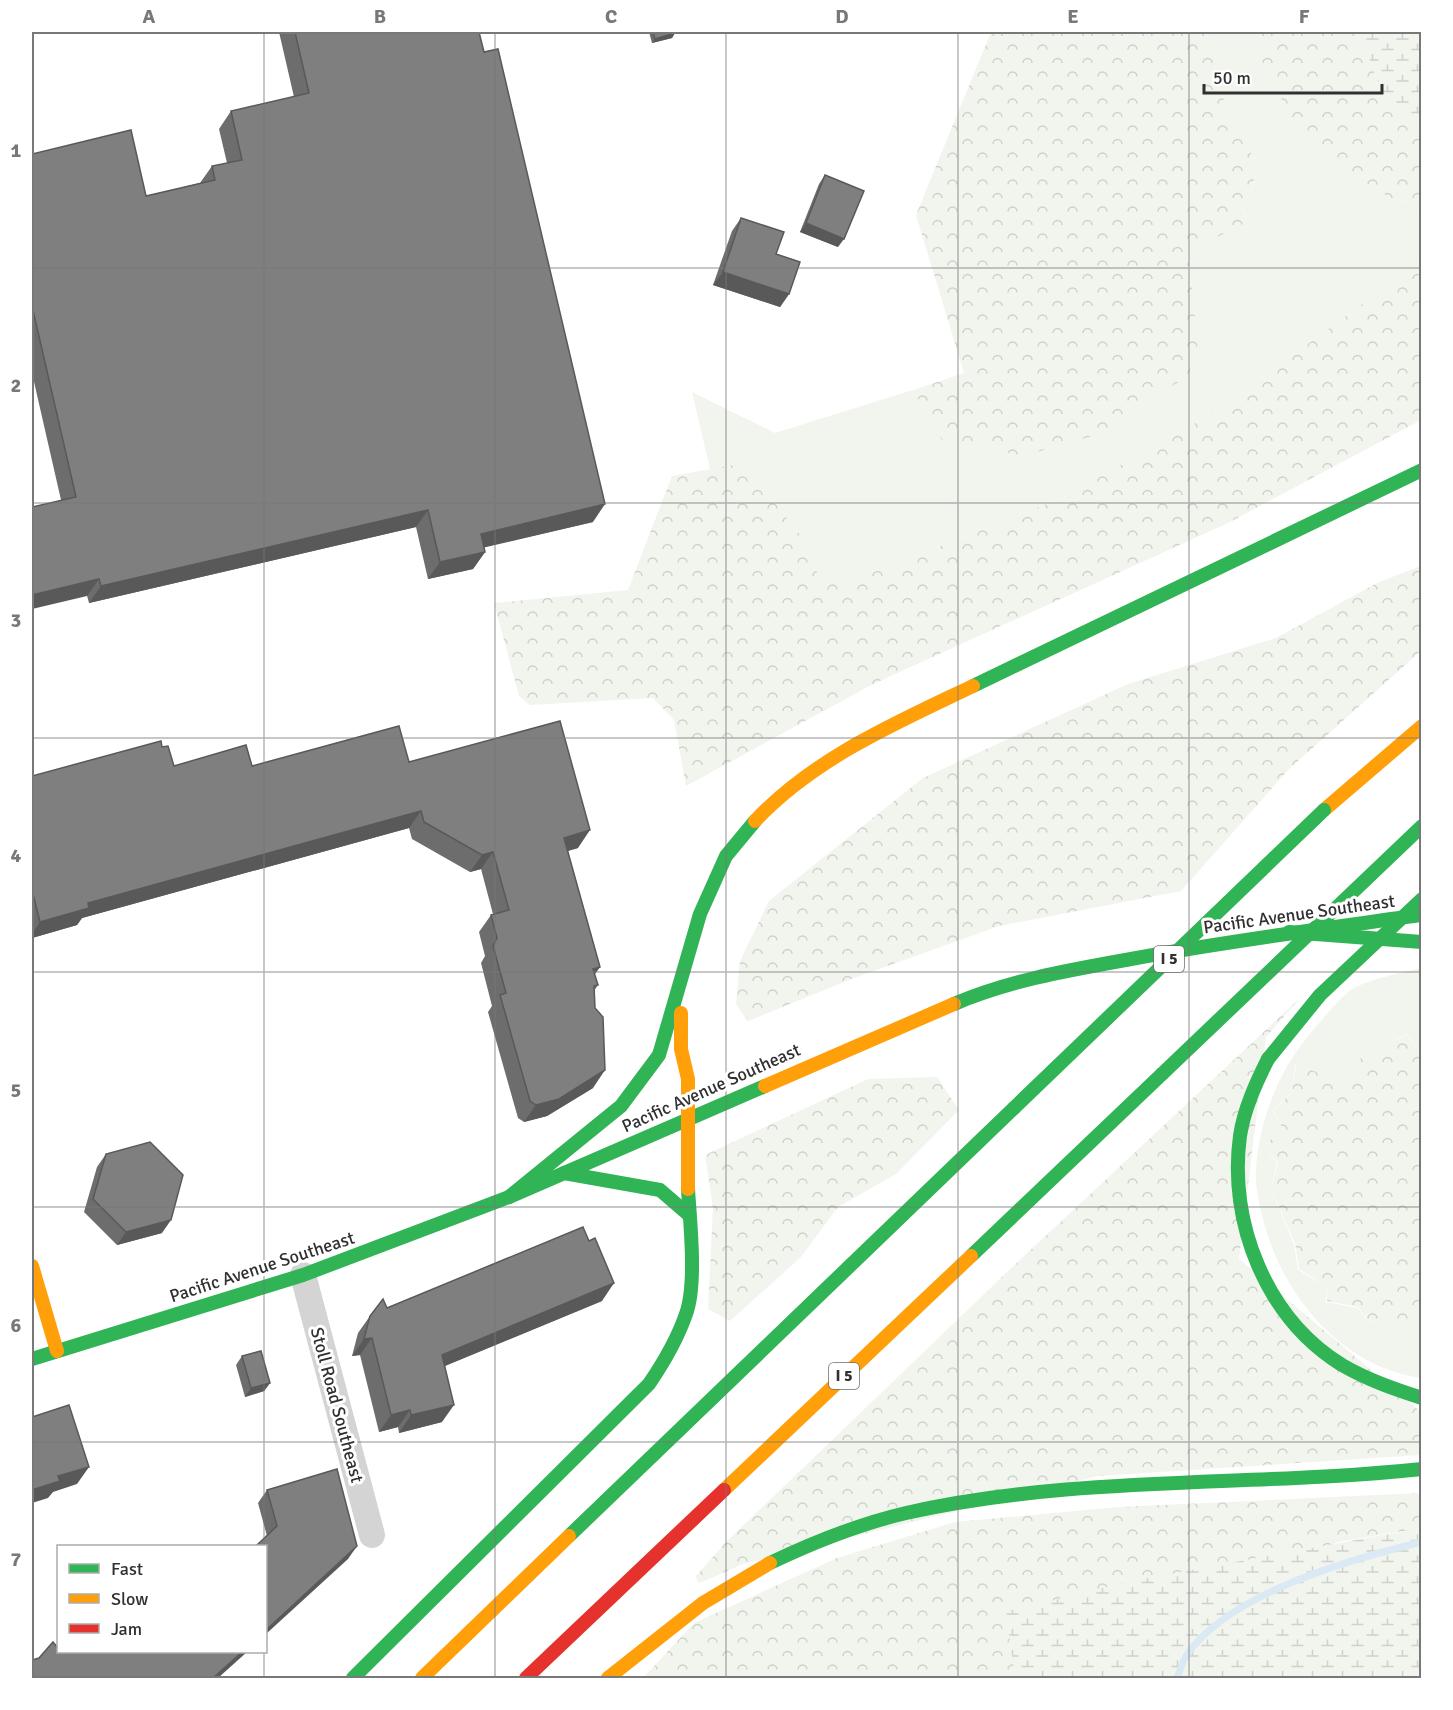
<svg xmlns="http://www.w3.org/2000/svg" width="1453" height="1710" viewBox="0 0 1453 1710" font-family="Signika,sans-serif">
	<defs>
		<pattern id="forest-crowns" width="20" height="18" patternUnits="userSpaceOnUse" patternTransform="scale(1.5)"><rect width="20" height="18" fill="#f1f5ed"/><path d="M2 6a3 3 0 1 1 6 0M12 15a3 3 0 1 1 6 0" fill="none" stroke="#cfd2cc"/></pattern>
		<pattern id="wetland-marsh" width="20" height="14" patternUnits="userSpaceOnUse" patternTransform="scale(1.5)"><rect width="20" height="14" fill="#f1f5ed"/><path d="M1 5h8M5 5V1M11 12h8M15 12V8" fill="none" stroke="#cfd2cc"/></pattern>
	</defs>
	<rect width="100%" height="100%" fill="#fff"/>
	<g fill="#f1f5ed">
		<polygon points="1211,32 1262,32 1260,55 1407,208 1421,217 1421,261 1215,412 1062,498 880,570 822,586 807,544 744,464 710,469 692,392 775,433 913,390 942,439 1198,343 1188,252 1245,223 1257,165 1218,88"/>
		<path d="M 1421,968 L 1421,1053 L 1407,1034 L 1388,1043 L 1384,1053 L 1365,1050 L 1352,1075 L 1333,1077 L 1295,1065 L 1292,1092 L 1273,1110 L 1281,1126 L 1265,1147 L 1277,1163 L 1271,1189 L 1294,1244 L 1298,1270 L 1326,1286 L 1326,1302 L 1358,1308 L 1366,1319 L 1406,1331 L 1421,1316 L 1421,1378 C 1337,1366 1278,1289 1261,1211 C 1258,1198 1255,1183 1256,1170 C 1259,1119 1280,1067 1314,1029 C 1324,1018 1343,993 1356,987 C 1375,978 1401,973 1421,968 Z"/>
	</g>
	<g fill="url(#forest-crowns)">
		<polygon points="991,32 1211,32 1218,88 1257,165 1245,223 1188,252 1198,343 1189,375 1100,434 1023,456 942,440 913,390 964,373 916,215"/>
		<polygon points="1262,32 1359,32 1383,95 1421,126 1421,217 1305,145 1259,55"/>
		<polygon points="1421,261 1421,420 1228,523 871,685 686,786 674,720 653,698 530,705 519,696 494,603 628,590 672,476 744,463 807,544 822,586 880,570 1062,498 1215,412"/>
		<polygon points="1421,566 1421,651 1289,769 1181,891 999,926 854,978 748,1021 736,1004 740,961 769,901 923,778 1128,684 1276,638 1379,582"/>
		<polygon points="1301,997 1266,1037 1239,1259 1421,1412 1421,1455 1098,1476 743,1564 700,1583 697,1581 696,1576 727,1541 1007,1272"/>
		<polygon points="1407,1035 1421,1053 1422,1316 1406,1331 1367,1319 1358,1307 1327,1301 1326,1286 1299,1269 1295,1243 1271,1189 1278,1163 1265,1147 1281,1126 1274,1110 1292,1092 1296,1065 1332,1077 1352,1075 1365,1050 1384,1053 1388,1043"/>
		<polygon points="937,1077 959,1110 896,1174 838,1207 801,1257 730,1321 708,1309 713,1208 705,1155 868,1079"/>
		<polygon points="1421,1493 1421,1528 1338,1542 1016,1678 643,1678 694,1623 837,1558 955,1522 1119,1507"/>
	</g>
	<g fill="url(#wetland-marsh)">
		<polygon points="1359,32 1421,32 1421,126 1383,95"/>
		<polygon points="1421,1528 1421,1678 1015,1678 1006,1612 1127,1582"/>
	</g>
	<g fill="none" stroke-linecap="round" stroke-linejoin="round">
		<path stroke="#dae9f3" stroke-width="7" d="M 1177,1678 C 1180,1671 1183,1660 1188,1653 C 1233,1592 1351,1559 1422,1542"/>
		<polyline stroke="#d4d4d4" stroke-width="26" points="303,1275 372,1535"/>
		<g stroke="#30b455" stroke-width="14">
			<polyline points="973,686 1422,470"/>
			<polyline points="1289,932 1422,942"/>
			<path d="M 954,1004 C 1010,980 1070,970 1131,959 C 1227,941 1323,929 1420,915"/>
			<path d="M 1268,1059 C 1256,1083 1244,1109 1240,1136 C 1228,1222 1266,1318 1342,1365 C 1368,1380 1394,1389 1422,1398"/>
			<polyline points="564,1173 660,1190 689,1215"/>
			<polyline points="509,1197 621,1106 659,1055 700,914 726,856 755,821"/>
			<polyline points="971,1256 1162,1074"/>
			<polyline points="32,1359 303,1275 509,1197 765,1086"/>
			<polyline points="569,1536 1014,1108"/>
			<path d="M 770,1563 C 814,1542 859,1524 906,1513 C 1075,1475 1251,1487 1422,1469"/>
			<path d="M 353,1678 L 649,1384 C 664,1362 677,1340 686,1314 C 697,1284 690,1222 688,1189"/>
		</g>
		<g stroke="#ff9f0a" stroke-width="14">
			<polyline points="1324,810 1422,726"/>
			<path d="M 755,821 C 814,758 896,723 973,686"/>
			<polyline points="681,1013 681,1049 688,1079 688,1189"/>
			<polyline points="765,1086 954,1004"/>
			<polyline points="32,1266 57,1351"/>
			<polyline points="724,1490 971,1256"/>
			<polyline points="422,1678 569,1536"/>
			<polyline points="608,1678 703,1603 770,1563"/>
		</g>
		<polyline stroke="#e5322d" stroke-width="14" points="526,1678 724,1490"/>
		<g stroke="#30b455" stroke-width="14">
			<polyline points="1268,1059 1320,995 1422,899"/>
			<polyline points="1162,1074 1422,826"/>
			<polyline points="1014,1108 1324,810"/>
		</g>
	</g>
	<g fill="#6d6d6d">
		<polygon points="279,32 479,32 593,522 484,547 485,552 473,569 428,579 416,527 89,603 61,500 32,373 32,154 146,196 200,183 212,166 227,163 219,129 231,111 294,97"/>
		<polygon points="649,32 675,32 672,38 652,43"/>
		<polygon points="825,175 838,247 800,232 819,184"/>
		<polygon points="741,218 776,254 789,294 780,307 713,285 732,231"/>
		<polygon points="162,747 174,766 252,766 409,762 578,848 568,851 600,967 594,974 598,985 594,991 593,1088 547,1116 524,1122 518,1118 488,1012 492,1006 481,963 485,956 479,932 491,915 493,914 481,869 470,872 412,839 409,828 82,918 77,925 32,938 32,776"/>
		<polygon points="106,1154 162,1233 117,1245 84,1212 97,1167"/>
		<polygon points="602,1301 445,1366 442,1422 399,1433 398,1427 379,1432 360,1355 352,1356 358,1333 370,1316 387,1308"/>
		<polygon points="242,1356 270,1383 264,1391 245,1397 236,1365"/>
		<polygon points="267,1490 348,1559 267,1536 258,1503"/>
	</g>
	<g fill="#595959">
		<polygon points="675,33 672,38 652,43 655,39"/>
		<polygon points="806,223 844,239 838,247 800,232"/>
		<polygon points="723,272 789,294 780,307 713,285"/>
		<polygon points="605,504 593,522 469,551 481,534"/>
		<polygon points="428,510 416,527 89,603 101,586"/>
		<polygon points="485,552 473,569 428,579 440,562"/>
		<polygon points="99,579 87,596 32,609 32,595"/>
		<polygon points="421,811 409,828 82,918 77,925 32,938 32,934 40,922 88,903"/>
		<polygon points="590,830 578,848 552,855 564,838"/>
		<polygon points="493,852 481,869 470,872 482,855"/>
		<polygon points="600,967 588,984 593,969"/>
		<polygon points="605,1070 593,1088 547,1116 524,1122 536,1105"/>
		<polygon points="171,1220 162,1233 117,1245 126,1232"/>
		<polygon points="614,1283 602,1301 430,1372 442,1355"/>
		<polygon points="372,1338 360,1355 352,1356 364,1339"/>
		<polygon points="270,1383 264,1391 245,1397 251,1388"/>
		<polygon points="454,1405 442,1422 399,1433 411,1415"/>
		<polygon points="410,1410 398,1427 379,1432 391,1415"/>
		<polygon points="89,1467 77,1484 53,1492 48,1498 32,1503 32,1490 54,1483 58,1476"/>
		<polygon points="357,1546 348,1559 266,1634 266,1630"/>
		<polygon points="242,1652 247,1652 218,1678 213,1678"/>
	</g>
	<g fill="#7f7f7f" stroke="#595959" stroke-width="1.5">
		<polygon points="295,32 479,32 484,52 498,49 605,504 481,534 485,552 440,562 428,510 101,586 99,579 32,595 32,507 76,497 32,306 32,154 131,130 146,196 215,180 212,166 242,160 231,111 309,93"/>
		<polygon points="653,32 675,32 675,33 655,39"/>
		<polygon points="825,175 864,191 844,239 806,223"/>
		<polygon points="741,218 784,232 776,254 800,262 789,294 723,272"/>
		<polygon points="560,721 590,830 564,838 600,967 593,969 598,985 594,986 595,1008 603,1017 605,1070 559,1099 536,1105 530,1101 500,995 506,993 493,946 497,938 491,915 509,910 493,852 482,855 424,822 421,811 88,903 89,908 40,922 32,890 32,776 161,741 162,747 168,746 174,766 246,745 252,766 399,726 409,762"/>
		<polygon points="150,1142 183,1175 171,1220 126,1232 93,1199 106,1154"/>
		<polygon points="583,1227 589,1241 595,1238 614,1283 442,1355 454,1405 411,1415 410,1410 391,1415 372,1338 364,1339 370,1316 383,1299 387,1308"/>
		<polygon points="261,1351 270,1383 251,1388 242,1356"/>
		<polygon points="69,1405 89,1467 58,1476 60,1481 32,1490 32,1417"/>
		<polygon points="337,1469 357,1546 266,1630 266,1546 256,1546 277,1526 267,1490"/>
		<polygon points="53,1642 58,1648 58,1652 242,1652 213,1678 32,1678 32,1660 39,1658"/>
	</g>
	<path fill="none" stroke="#787878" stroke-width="1.5" stroke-opacity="0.55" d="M 264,32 L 264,1546M 495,32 L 495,1678M 726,32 L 726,1678M 958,32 L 958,1678M 1189,32 L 1189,1678M 32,268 L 1422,268M 32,503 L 1422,503M 32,738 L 1422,738M 32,972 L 1422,972M 32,1207 L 1422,1207M 32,1442 L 1422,1442M 264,1652 L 264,1678"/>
	<g text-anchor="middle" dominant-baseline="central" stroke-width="6" stroke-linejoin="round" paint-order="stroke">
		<g fill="#fff" stroke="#6e6e6e" stroke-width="1.5">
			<rect x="1154" y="946" width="30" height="26" rx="4.5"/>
			<rect x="829" y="1363" width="30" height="26" rx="4.5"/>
		</g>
		<g font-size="16" font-weight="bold" fill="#303030">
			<text x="1169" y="959">I 5</text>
			<text x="844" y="1376">I 5</text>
		</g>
		<g font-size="18" fill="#303030" stroke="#fff">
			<text transform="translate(1299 914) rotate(-8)">Pacific Avenue Southeast</text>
			<text transform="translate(711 1088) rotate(-24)">Pacific Avenue Southeast</text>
			<text transform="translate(262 1267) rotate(-18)">Pacific Avenue Southeast</text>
			<text transform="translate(337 1405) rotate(75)">Stoll Road Southeast</text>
		</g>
	</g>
	<rect width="1453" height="1710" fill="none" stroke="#ffffff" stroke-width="66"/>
	<rect x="57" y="1545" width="210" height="108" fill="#ffffff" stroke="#acacac" stroke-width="1.5"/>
	<rect x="69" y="1564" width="30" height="9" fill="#30b455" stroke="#acacac" stroke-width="1.5"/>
	<text x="111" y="1575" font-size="18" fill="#303030">Fast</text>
	<rect x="69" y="1594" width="30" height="9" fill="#ff9f0a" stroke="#acacac" stroke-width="1.5"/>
	<text x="111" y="1605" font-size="18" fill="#303030">Slow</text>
	<rect x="69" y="1624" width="30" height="9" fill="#e5322d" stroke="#acacac" stroke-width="1.5"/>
	<text x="111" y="1635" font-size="18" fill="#303030">Jam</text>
	<path d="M1204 84v9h178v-9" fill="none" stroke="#303030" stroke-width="3"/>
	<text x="1213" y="84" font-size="18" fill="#303030" stroke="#ffffff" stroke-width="4.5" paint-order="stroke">50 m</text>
	<rect x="33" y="33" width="1387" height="1644" fill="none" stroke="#787878" stroke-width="2"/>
	<g font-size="20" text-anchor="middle" font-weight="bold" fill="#787878">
		<text x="149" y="23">A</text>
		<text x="380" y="23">B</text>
		<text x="611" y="23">C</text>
		<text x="842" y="23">D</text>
		<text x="1073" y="23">E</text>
		<text x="1304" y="23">F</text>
		<text x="16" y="157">1</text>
		<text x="16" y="392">2</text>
		<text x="16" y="627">3</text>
		<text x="16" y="862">4</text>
		<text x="16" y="1097">5</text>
		<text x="16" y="1332">6</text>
		<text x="16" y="1566">7</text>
	</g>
</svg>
